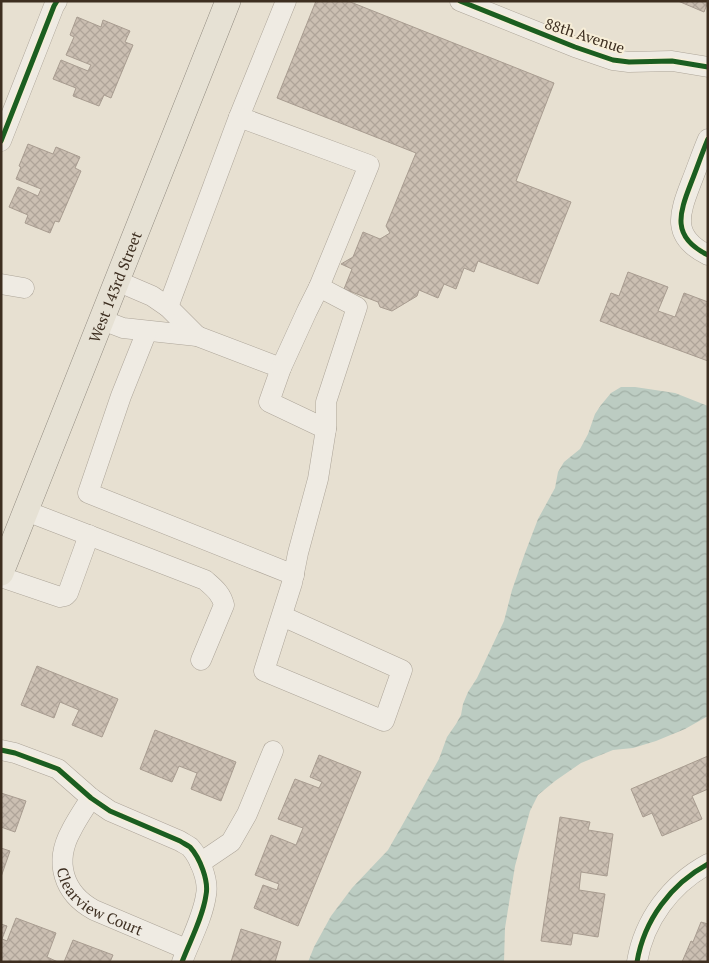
<svg xmlns="http://www.w3.org/2000/svg" width="709" height="963" viewBox="0 0 709 963" font-family="'PT Serif',serif">
	<defs>
		<pattern id="water-waves" width="16" height="10" patternUnits="userSpaceOnUse" patternTransform="scale(1.25)"><rect width="16" height="10" fill="#bcccc2"/><path d="M0 5q4-4 8 0t8 0" fill="none" stroke="#a2b0a6"/></pattern>
		<pattern id="building-cross-hatch" width="8" height="8" patternUnits="userSpaceOnUse" patternTransform="scale(1.25)"><rect width="8" height="8" fill="#cbbfb2"/><path d="M0 0l8 8M0 8l8-8" fill="none" stroke="#afa499"/></pattern>
	</defs>
	<rect width="100%" height="100%" fill="#e7e0d1"/>
	<polygon fill="url(#water-waves)" points="621,387 635,387 675,393 708,406 708,716 685,729 656,741 633,748 613,750 581,763 555,781 538,795 530,811 515,866 505,928 504,962 308,962 314,947 331,916 352,888 388,850 404,822 439,759 447,737 456,724 461,715 463,704 468,692 477,678 504,621 512,590 525,553 538,519 555,488 558,472 564,462 580,449 588,434 595,414 601,405 611,393"/>
	<g fill="url(#building-cross-hatch)" stroke="#a89c90">
		<polygon points="316,1 348,1 554,83 516,181 571,202 538,284 478,261 474,272 464,268 456,289 444,284 438,298 419,290 417,296 392,311 380,307 378,302 344,289 352,269 341,264 353,257 363,232 380,239 390,233 386,226 416,153 277,98"/>
		<polygon points="678,1 708,1 708,2 704,12"/>
		<polygon points="77,17 101,27 103,20 130,31 125,42 133,45 111,98 104,95 99,106 73,96 76,88 53,79 61,60 88,71 91,65 66,55 74,37 70,35"/>
		<polygon points="28,144 53,154 56,147 80,157 75,168 81,171 59,222 55,221 50,233 25,223 28,215 9,207 18,187 38,196 41,189 16,179 21,167 19,166"/>
		<polygon points="628,272 668,287 658,311 675,317 684,293 708,302 708,361 600,321 611,293 619,296"/>
		<polygon points="37,666 118,699 102,737 72,725 79,710 60,702 54,718 21,705"/>
		<polygon points="155,730 236,762 221,801 191,789 197,773 179,766 172,782 140,769"/>
		<polygon points="319,755 361,772 298,926 254,908 263,885 277,890 279,884 255,875 271,835 296,845 303,828 278,819 295,779 319,788 322,782 310,777"/>
		<polygon points="708,756 708,789 692,796 702,819 662,836 652,813 643,817 631,789"/>
		<polygon points="1,793 26,801 15,832 1,827"/>
		<polygon points="560,817 590,822 588,830 613,834 607,876 581,872 579,890 605,894 598,937 573,933 571,945 541,941"/>
		<polygon points="1,848 10,851 1,877"/>
		<polygon points="16,918 56,933 47,957 58,962 1,962 1,924 7,926 2,939 7,941"/>
		<polygon points="701,922 708,924 708,962 682,962 691,941 693,942"/>
		<polygon points="241,929 281,942 275,962 231,962"/>
		<polygon points="73,940 113,955 110,962 64,962"/>
	</g>
	<g fill="none" stroke-linecap="round" stroke-linejoin="round">
		<g stroke="#ada599" stroke-width="21">
			<g id="minor">
				<polyline points="286,1 239,117 369,165 319,287 357,307 326,402 326,429"/>
				<polyline points="460,1 575,47 613,60 629,62 672,61 708,67"/>
				<path d="M 708,139 C 702,153 697,168 691,183 C 679,214 671,237 708,255"/>
				<polyline points="1,141 54,6 57,1"/>
				<polyline points="117,281 152,296 168,307 197,336"/>
				<polyline points="1,284 24,288"/>
				<polyline points="168,307 239,117"/>
				<polyline points="102,320 123,328 197,336 281,368 269,402 326,429 318,479 298,553 292,583 264,671 384,721 402,670 282,616"/>
				<polyline points="147,331 121,396 88,493 294,575"/>
				<polyline points="281,368 307,311 319,287"/>
				<path d="M 26,511 L 205,580 C 214,588 221,593 224,605 L 201,660"/>
				<polyline points="1,577 60,597 65,596 68,593 89,535"/>
				<path d="M 1,750 L 15,753 L 58,769 L 91,798 L 110,811 L 180,841 C 183,843 187,845 190,847 C 200,858 209,881 206,895 C 203,917 190,941 182,962"/>
				<path id="s1" d="M 91,798 C 84,809 77,819 71,831 C 54,862 63,893 94,910 L 186,949"/>
				<polyline points="200,863 231,842 247,814 273,751"/>
				<path d="M 637,962 C 644,920 671,884 708,864"/>
			</g>
		</g>
		<g stroke="#928b80" stroke-width="26">
			<g id="major">
				<path id="s2" d="M 1,573 L 228,1"/>
			</g>
		</g>
		<use href="#minor" stroke="#efebe3" stroke-width="20"/>
		<use href="#major" stroke="#e6e1d4" stroke-width="25"/>
		<g stroke="#f7eed8" stroke-width="8">
			<g id="cycleway">
				<polyline points="460,1 575,47 613,60 629,62 672,61 708,67"/>
				<path d="M 708,139 C 702,153 697,168 691,183 C 679,214 671,237 708,255"/>
				<polyline points="1,141 54,6 57,1"/>
				<path d="M 1,750 L 15,753 L 58,769 L 91,798 L 110,811 L 180,841 C 183,843 187,845 190,847 C 200,858 209,881 206,895 C 203,917 190,941 182,962"/>
				<path d="M 637,962 C 644,920 671,884 708,864"/>
			</g>
		</g>
		<use href="#cycleway" stroke="#1b5e20" stroke-width="5"/>
	</g>
	<g text-anchor="middle" dominant-baseline="central" stroke-width="4" stroke-linejoin="round" paint-order="stroke">
		<g font-size="15" fill="#3d2e20" stroke="#f7eed8">
			<text transform="translate(585 35) rotate(18)">88th Avenue</text>
			<text stroke="none"><textPath href="#s2" startOffset="308">West 143rd Street</textPath></text>
			<text stroke="none"><textPath href="#s1" startOffset="130">Clearview Court</textPath></text>
		</g>
	</g>
	<rect width="709" height="963" fill="none" stroke="#3d2e20" stroke-width="5"/>
</svg>
